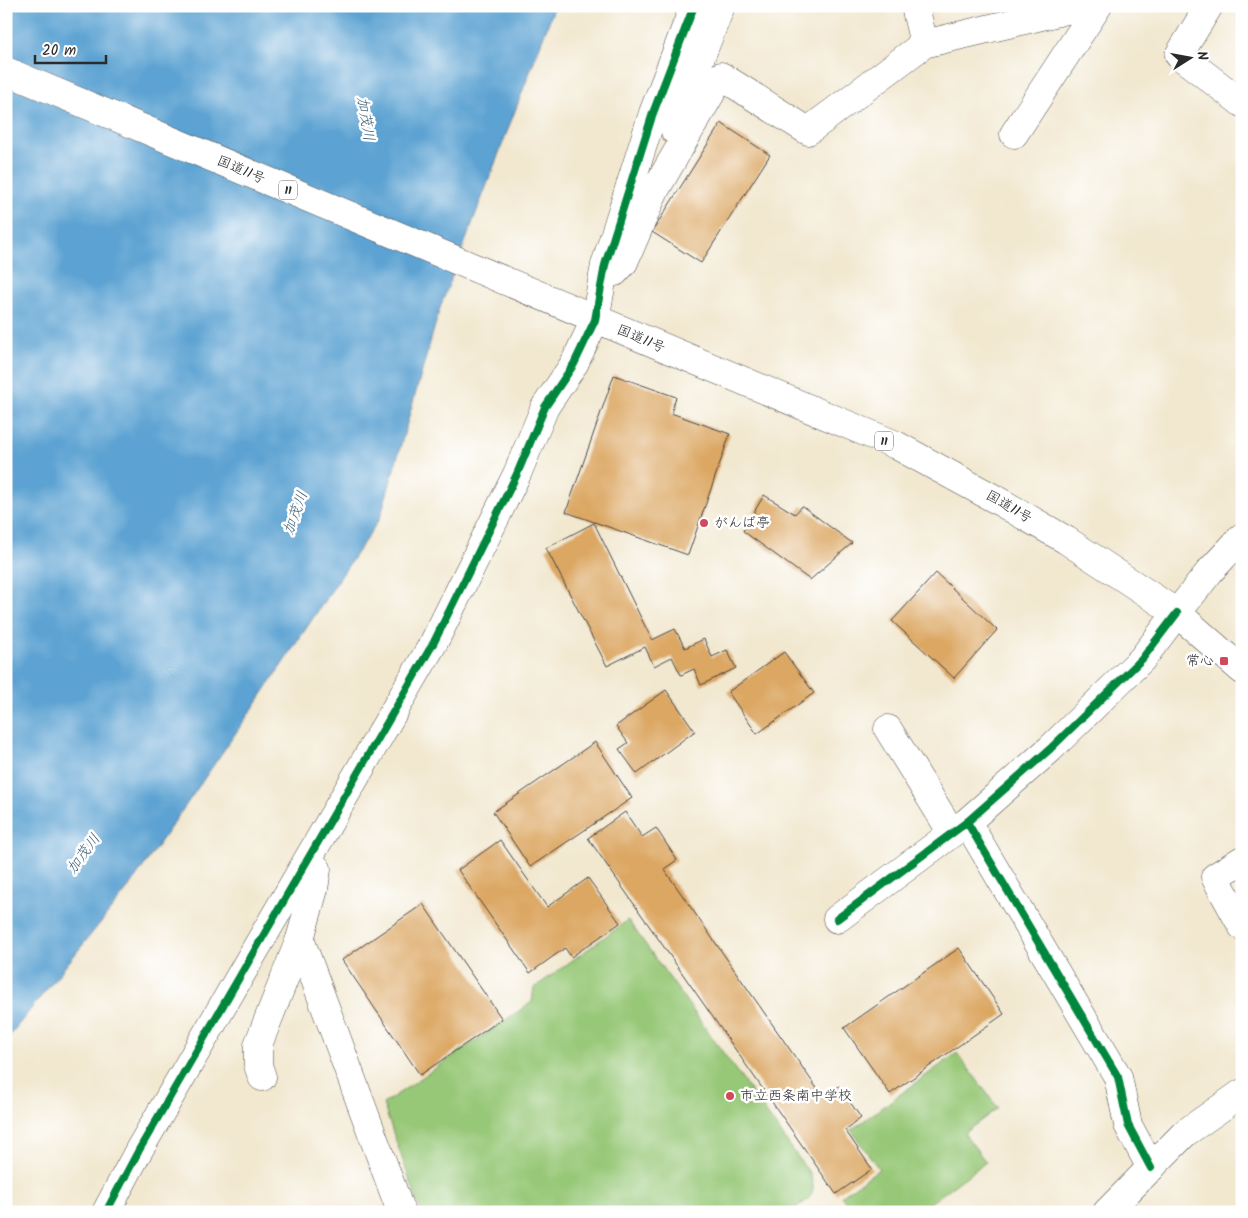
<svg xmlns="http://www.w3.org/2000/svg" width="1248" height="1218" viewBox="0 0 1248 1218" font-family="Kalam,'Klee One',sans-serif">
	<rect width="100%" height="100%" fill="#fff"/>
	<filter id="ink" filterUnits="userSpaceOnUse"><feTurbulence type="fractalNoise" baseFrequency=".02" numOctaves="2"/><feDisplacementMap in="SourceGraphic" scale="10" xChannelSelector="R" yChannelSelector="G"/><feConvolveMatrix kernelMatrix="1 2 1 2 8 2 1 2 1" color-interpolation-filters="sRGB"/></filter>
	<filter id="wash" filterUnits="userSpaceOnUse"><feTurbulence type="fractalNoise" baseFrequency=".0096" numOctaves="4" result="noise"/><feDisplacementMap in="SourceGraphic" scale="20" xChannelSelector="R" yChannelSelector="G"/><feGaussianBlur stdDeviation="1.12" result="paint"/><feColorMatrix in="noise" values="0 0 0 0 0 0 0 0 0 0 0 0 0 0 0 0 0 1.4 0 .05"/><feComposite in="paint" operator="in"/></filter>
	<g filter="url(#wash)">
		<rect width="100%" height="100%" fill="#f2e8d0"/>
		<g fill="#97c877" stroke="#617a51">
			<path d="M 628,920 L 810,1174 C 819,1197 807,1200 790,1212 L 421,1212 L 383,1104 L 532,1002 L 534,988 Z"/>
			<polygon points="957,1053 998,1108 964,1133 986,1162 918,1212 853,1212 841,1196 879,1169 851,1130"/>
		</g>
		<polygon fill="#5ca2d2" stroke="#44667e" points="6,6 555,6 440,308 380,518 253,708 130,886 6,1040"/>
		<g id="blocks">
			<g fill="#dca764">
				<polygon points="721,123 770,155 701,263 652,232"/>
				<polygon points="614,375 676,397 671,413 730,434 688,555 566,512"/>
				<polygon points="764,495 795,514 802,506 852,543 810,580 743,531"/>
				<polygon points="594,523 652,640 675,629 685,648 704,639 712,657 727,650 736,668 701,685 694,669 681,675 672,657 654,666 645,647 607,666 546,548"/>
				<polygon points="936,573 997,630 954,678 892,621"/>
				<polygon points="784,652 814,693 757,734 728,692"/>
				<polygon points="666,690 695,731 637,774 619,749 628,743 616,726"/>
				<polygon points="595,742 632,798 530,867 493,812"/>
				<polygon points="625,812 642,837 656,828 677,860 664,869 823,1097 839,1086 861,1118 845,1130 872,1169 836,1194 588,838"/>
				<polygon points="500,840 547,907 588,878 620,923 571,957 565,948 530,973 458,870"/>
				<polygon points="423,904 502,1019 420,1075 342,960"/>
				<polygon points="959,948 1004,1014 890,1094 844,1028"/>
			</g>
		</g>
	</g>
	<g filter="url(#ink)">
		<use href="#blocks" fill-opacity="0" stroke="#494744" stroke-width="1"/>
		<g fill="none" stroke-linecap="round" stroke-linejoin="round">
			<g stroke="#494744" stroke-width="29">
				<g id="street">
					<polyline points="915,6 924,44"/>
					<polyline points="1209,6 1179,55 1242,103"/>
					<polyline points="675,131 694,74 721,6"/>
					<polyline points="1014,134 1098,6"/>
					<polyline points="615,272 624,262 654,192 721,76 808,131 924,44 1084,6"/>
					<polyline points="888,729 952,833"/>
					<polyline points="967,822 1118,1077 1128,1125 1151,1168"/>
					<polyline points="1242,860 1215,877 1242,926"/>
					<polyline points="837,919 967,822 1050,749 1142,659 1177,613"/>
					<polyline points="300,939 401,1212"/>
					<polyline points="262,1077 258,1065 258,1045 300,939 314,889 317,869 307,861"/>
					<polyline points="106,1212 139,1150 434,642 517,474 545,407 574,364 595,320 605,265 653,113 694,6"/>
					<polyline points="1107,1212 1185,1133 1242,1093"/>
				</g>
			</g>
			<g stroke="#494744" stroke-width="29">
				<polyline id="secondary" points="1177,613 1210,571 1242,537"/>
			</g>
			<g stroke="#494744" stroke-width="29">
				<polyline id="highway" points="6,71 896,445 995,499 1066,540 1177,613 1242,670"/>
			</g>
			<use href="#street" stroke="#fff" stroke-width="28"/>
			<use href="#secondary" stroke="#fff" stroke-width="28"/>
			<use href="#highway" stroke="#fff" stroke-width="28"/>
			<g stroke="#fff" stroke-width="11">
				<g id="cycleway">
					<polyline points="967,822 1118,1077 1128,1125 1151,1168"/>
					<polyline points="837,919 967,822 1050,749 1142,659 1177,613"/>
					<polyline points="106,1212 139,1150 434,642 517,474 545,407 574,364 595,320 605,265 653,113 694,6"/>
				</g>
			</g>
			<use href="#cycleway" stroke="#00873e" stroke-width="8"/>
		</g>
	</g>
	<g fill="#d1495b" stroke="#fff" stroke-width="2">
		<circle cx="704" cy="523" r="5"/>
		<rect x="1219" y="656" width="10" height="10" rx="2.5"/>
		<circle cx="730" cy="1096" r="5"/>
	</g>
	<g text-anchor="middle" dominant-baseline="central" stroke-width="5" stroke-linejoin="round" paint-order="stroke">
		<g fill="#fff" stroke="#6b6b6b" stroke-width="1">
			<rect x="279" y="180.5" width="18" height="19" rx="4"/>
			<rect x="875" y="431.5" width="18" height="19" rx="4"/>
		</g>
		<g font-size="12" font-weight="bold" fill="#2b2b2b">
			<text x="288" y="190">11</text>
			<text x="884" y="441">11</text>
		</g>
		<g font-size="14" fill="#2b2b2b" stroke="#fff">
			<text transform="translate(241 170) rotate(23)">国道11号</text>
			<text transform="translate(641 339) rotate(23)">国道11号</text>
			<text transform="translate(1009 507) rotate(30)">国道11号</text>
		</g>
		<g font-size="14" fill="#2b2b2b" stroke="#fff" text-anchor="start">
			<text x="714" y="523">がんば亭</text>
			<text x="1214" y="661" text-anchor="end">常心</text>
			<text x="740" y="1096">市立西条南中学校</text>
		</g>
		<g font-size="15" font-style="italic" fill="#416176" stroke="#fff">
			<text transform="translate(365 119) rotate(81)">加茂川</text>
			<text transform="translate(296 513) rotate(-70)">加茂川</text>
			<text transform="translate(84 854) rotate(-54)">加茂川</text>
		</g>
	</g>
	<rect width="1248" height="1218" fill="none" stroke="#fff" stroke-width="25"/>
	<g transform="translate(1190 58) rotate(79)" stroke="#ffffff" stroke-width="4" paint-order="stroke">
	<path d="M0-4L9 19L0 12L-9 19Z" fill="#2b2b2b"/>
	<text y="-8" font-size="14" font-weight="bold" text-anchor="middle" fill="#2b2b2b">N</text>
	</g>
	<path d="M35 55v8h71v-8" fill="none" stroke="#2b2b2b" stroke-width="2.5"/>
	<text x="42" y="55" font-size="15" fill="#2b2b2b" stroke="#ffffff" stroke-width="4" paint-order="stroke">20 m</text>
</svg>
